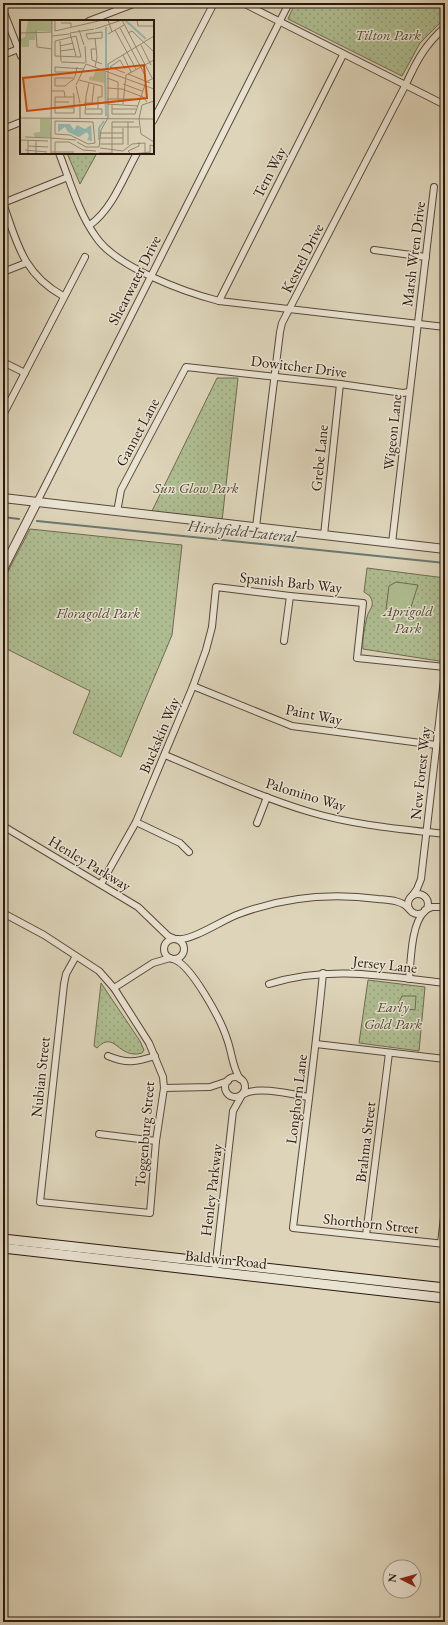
<svg xmlns="http://www.w3.org/2000/svg" width="448" height="1625" viewBox="0 0 448 1625" font-family="'EB Garamond',serif">
	<defs>
		<pattern id="park-dots" width="8" height="8" patternUnits="userSpaceOnUse"><rect width="8" height="8" fill="#aebd91"/><path d="M2 2h.1M6 6h.1" fill="none" stroke="#96a27c" stroke-width="1.8" stroke-linecap="round"/></pattern>
	</defs>
	<rect width="100%" height="100%" fill="#ddd4b9"/>
	<filter id="stains"><feTurbulence type="fractalNoise" baseFrequency=".005" numOctaves="4"/><feColorMatrix values="0 0 0 0 .2 0 0 0 0 .09 0 0 0 0 .02 0 0 0 .5 -.17"/></filter>
	<radialGradient id="worn" r=".72"><stop offset=".6" stop-color="#630" stop-opacity="0"/><stop offset="1" stop-color="#630" stop-opacity=".3"/></radialGradient>
	<g fill="url(#park-dots)" stroke="#6e6b50">
		<polygon points="295,3 445,3 445,18 420,43 402,76 288,19"/>
		<polygon points="67,153 97,153 80,184"/>
		<polygon points="217,378 238,378 222,521 151,513"/>
		<polygon points="30,529 182,545 172,635 121,757 73,733 90,691 3,647 3,581"/>
		<path d="M 367,568 L 445,578 L 445,662 L 363,649 C 362,639 365,626 367,617 C 369,608 376,607 370,596 L 364,592 Z"/>
		<polygon points="368,980 425,987 419,1051 359,1043"/>
		<path d="M 101,983 L 140,1041 L 144,1050 L 142,1053 C 118,1060 115,1029 97,1048 L 94,1046 Z"/>
	</g>
	<g fill="#aebd91" stroke="#6e6b50">
		<polygon points="396,582 418,585 410,610 386,609 389,586"/>
		<polygon points="402,996 416,996 415,1010 400,1008 399,1002"/>
	</g>
	<g fill="none" stroke-linecap="round" stroke-linejoin="round">
		<g stroke="#6a7870" stroke-width="2">
			<polyline points="3,517 19,519"/>
			<polyline points="37,521 445,563"/>
		</g>
		<g stroke="#594839" stroke-width="8">
			<g id="minor">
				<polyline points="243,3 445,105"/>
				<polyline points="3,10 21,56"/>
				<polyline points="89,21 136,3"/>
				<polyline points="3,55 21,48"/>
				<polyline points="153,121 214,3"/>
				<polyline points="3,129 21,122"/>
				<path d="M 59,153 C 70,181 78,212 96,237 C 116,267 184,292 219,301 L 445,327"/>
				<path d="M 3,203 C 17,243 23,274 63,296"/>
				<polyline points="3,203 68,177"/>
				<path d="M 90,225 C 113,208 123,178 137,153"/>
				<polyline points="374,250 426,257"/>
				<polyline points="3,272 26,263"/>
				<polyline points="219,301 343,55"/>
				<polyline points="3,362 25,373"/>
				<polyline points="3,415 85,257"/>
				<polyline points="37,502 289,3"/>
				<polyline points="117,512 121,490 186,367 340,384 403,393 409,392"/>
				<path d="M 256,527 L 280,332 L 282,323 L 406,84 C 417,60 425,45 445,27"/>
				<polyline points="324,535 340,384"/>
				<polyline points="392,543 434,187"/>
				<polyline points="284,641 290,596"/>
				<polyline points="193,686 292,726 436,745"/>
				<path d="M 165,755 C 213,775 260,797 310,812 C 353,825 400,829 445,834"/>
				<polyline points="136,822 180,843 189,852"/>
				<polyline points="257,823 267,797"/>
				<polyline points="3,826 138,907 168,936 175,939"/>
				<polyline points="101,884 136,822 193,686 206,650 212,627 216,587 290,596 363,603 357,658 445,667"/>
				<circle cx="418" cy="904" r="10"/>
				<polyline points="412,896 417,889 421,879 445,671"/>
				<polyline points="425,910 432,907 445,907"/>
				<polyline points="3,913 44,935 99,971 114,988 149,1043 163,1077 164,1088 156,1141 150,1213 40,1202 64,984 66,974 76,956"/>
				<circle cx="174" cy="949" r="10"/>
				<path d="M 178,939 C 192,941 224,919 239,914 C 284,897 331,893 378,899 C 388,900 402,900 409,909"/>
				<path d="M 173,959 C 191,964 221,1020 227,1039 C 232,1052 232,1067 240,1079"/>
				<path d="M 323,973 C 315,1058 303,1143 293,1228 L 445,1244"/>
				<path d="M 409,979 C 411,961 411,925 424,912"/>
				<path d="M 269,984 C 327,965 386,976 445,983"/>
				<polyline points="114,988 153,963 170,958"/>
				<polyline points="316,1044 445,1059"/>
				<path d="M 108,1056 C 127,1064 136,1062 155,1056"/>
				<circle cx="235" cy="1087" r="10"/>
				<polyline points="164,1088 210,1087 228,1081"/>
				<path d="M 242,1095 C 255,1085 292,1094 308,1097"/>
				<polyline points="99,1134 156,1141"/>
				<polyline points="366,1235 389,1053"/>
				<polyline points="441,1243 445,1209"/>
				<polyline points="215,1271 233,1111 242,1095"/>
			</g>
		</g>
		<g stroke="#594839" stroke-width="10">
			<g id="tertiary">
				<polyline points="3,498 445,549"/>
				<polyline points="3,569 37,502"/>
			</g>
		</g>
		<g stroke="#2d190e" stroke-width="11">
			<g id="secondary">
				<polyline points="3,1239 445,1288"/>
				<polyline points="3,1248 445,1298"/>
			</g>
		</g>
		<use href="#minor" stroke="#e9e3d2" stroke-width="6"/>
		<use href="#tertiary" stroke="#e9e3d2" stroke-width="8"/>
		<use href="#secondary" stroke="#e9e3d2" stroke-width="9"/>
	</g>
	<g text-anchor="middle" dominant-baseline="central" stroke-width="3" stroke-linejoin="round" paint-order="stroke">
		<g font-size="15" font-style="italic" fill="#544a35" stroke="#e9e3d2">
			<text x="388" y="34">Tilton Park</text>
			<text x="196" y="487">Sun Glow Park</text>
			<text x="408" y="610">Aprigold<tspan x="408" dy="17">Park</tspan></text>
			<text x="98" y="612">Floragold Park</text>
			<text x="393" y="1006">Early<tspan x="393" dy="17">Gold Park</tspan></text>
		</g>
		<g font-size="15" fill="#2d190e" stroke="#e9e3d2">
			<text transform="translate(269 172) rotate(-63)">Tern Way</text>
			<text transform="translate(413 254) rotate(-83)">Marsh Wren Drive</text>
			<text transform="translate(302 258) rotate(-63)">Kestrel Drive</text>
			<text transform="translate(134 280) rotate(-63)">Shearwater Drive</text>
			<text transform="translate(299 366) rotate(7)">Dowitcher Drive</text>
			<text transform="translate(137 432) rotate(-62)">Gannet Lane</text>
			<text transform="translate(392 432) rotate(-84)">Wigeon Lane</text>
			<text transform="translate(319 458) rotate(-84)">Grebe Lane</text>
			<text transform="translate(291 582) rotate(6)">Spanish Barb Way</text>
			<text transform="translate(314 714) rotate(11)">Paint Way</text>
			<text transform="translate(159 735) rotate(-67)">Buckskin Way</text>
			<text transform="translate(420 773) rotate(-84)">New Forest Way</text>
			<text transform="translate(306 794) rotate(17)">Palomino Way</text>
			<text transform="translate(90 863) rotate(31)">Henley Parkway</text>
			<text transform="translate(385 964) rotate(6)">Jersey Lane</text>
			<text transform="translate(40 1077) rotate(-84)">Nubian Street</text>
			<text transform="translate(296 1099) rotate(-83)">Longhorn Lane</text>
			<text transform="translate(144 1134) rotate(-85)">Toggenburg Street</text>
			<text transform="translate(365 1142) rotate(-83)">Brahma Street</text>
			<text transform="translate(211 1190) rotate(-83)">Henley Parkway</text>
			<text transform="translate(371 1223) rotate(6)">Shorthorn Street</text>
			<text transform="translate(226 1259) rotate(6)">Baldwin Road</text>
		</g>
		<g font-size="16" font-style="italic" fill="#4c493f" stroke="#e9e3d2">
			<text transform="translate(242 531) rotate(6)">Hirshfield Lateral</text>
		</g>
	</g>
	<g transform="translate(20 20)">
		<rect width="134" height="134" fill="#ddd4b9"/>
		<path d="M 32,0 L 32,11 L 16,11 L 15,20 L 9,20 L 9,27 L 2,27 L 0,19 L 5,17 L 8,1 ZM 20,99 L 30,99 L 31,117 L 15,117 L 13,113 L 20,112 Z" fill="#aebd91"/>
		<path d="M 77,48 L 85,52 L 85,63 L 69,60 L 70,56 L 73,57 Z" fill="#aebd91"/>
		<path d="M 38,104 L 50,104 L 54,110 L 57,105 L 65,109 L 71,105 L 72,121 L 67,120 L 69,116 L 67,112 L 59,117 L 48,112 L 45,107 L 38,112 Z" fill="#93b8b1"/>
		<path fill="none" stroke="#93b8b1" stroke-width="2" d="M 105,0 L 126,19M 86,50 L 86,7M 85,52 L 86,96M 79,120 L 79,108 L 84,101"/>
		<path fill="none" stroke="#978975" stroke-width="1" d="M 32,0 L 31,118 L 56,120M 35,0 L 35,11 L 83,0M 88,0 L 92,12M 102,0 L 132,58M 117,0 L 118,6 L 134,6M 41,3 L 51,3 L 51,7M 100,8 L 126,57M 75,9 L 102,0M 59,10 L 64,25M 95,10 L 116,49M 16,11 L 17,27 L 32,29M 82,12 L 82,18 L 68,19 L 66,14 ZM 0,13 L 32,12M 50,13 L 74,9M 50,13 L 56,36M 108,13 L 112,11 L 134,32M 88,14 L 104,5M 32,16 L 49,14M 56,16 L 61,37 L 35,36 L 35,21 ZM 40,21 L 41,41M 0,24 L 0,78M 121,25 L 131,45M 40,26 L 53,23M 65,26 L 66,43M 76,29 L 71,29 L 72,40 L 82,44M 40,31 L 55,29M 103,35 L 111,52M 41,42 L 65,43M 66,44 L 134,69M 75,47 L 77,37 L 75,18M 105,49 L 100,40 L 90,47 L 105,53M 56,52 L 35,52 L 35,47 L 64,49M 108,54 L 130,63M 53,58 L 35,58 L 35,66 L 45,66 L 51,61 L 53,60 L 55,56 L 56,52 L 57,47M 87,58 L 98,62 L 98,79M 59,60 L 82,66 L 82,77 L 78,77 L 78,89M 103,64 L 122,71M 56,65 L 66,44M 56,66 L 60,83M 87,68 L 102,69 L 123,77 L 127,82M 32,71 L 44,71 L 45,77M 53,73 L 54,75 L 54,93 L 35,93 L 35,77 L 54,77M 87,79 L 113,79M 35,82 L 49,82M 64,83 L 78,83M 72,83 L 74,65M 60,84 L 60,98M 87,84 L 118,86M 92,84 L 92,94 L 115,94 L 126,62 L 134,58M 103,84 L 106,55 L 134,40M 35,88 L 54,88M 65,89 L 82,89 L 82,94 L 65,94 L 66,78 L 66,76 L 69,63M 92,89 L 116,89M 0,98 L 134,99M 119,99 L 121,114 L 134,122M 119,99 L 122,85 L 134,81M 35,101 L 73,102 L 75,123 L 68,124 L 50,115 L 35,114 ZM 108,102 L 108,125M 92,107 L 119,107M 80,113 L 103,113M 5,117 L 31,118 L 31,134M 80,118 L 103,118M 0,120 L 28,121M 8,120 L 8,134M 16,121 L 16,134M 57,122 L 66,127 L 79,127M 80,124 L 103,124 L 103,108M 8,126 L 28,127M 79,127 L 81,110 L 88,98 L 88,44 L 134,16M 80,128 L 103,131M 5,130 L 27,132M 103,131 L 112,124 L 125,123 L 125,134M 31,132 L 54,132M 79,133 L 92,133M 35,134 L 35,122 L 49,122 L 63,130 L 76,131M 92,134 L 92,102 L 114,102M 111,134 L 108,131 L 119,126 L 119,122M 113,134 L 130,132M 130,134 L 130,125 L 134,126"/>
		<path fill="#cc4f0c" fill-opacity="0.15" stroke="#cc4f0c" stroke-width="2" d="M 124,45 L 127,78 L 7,91 L 3,58 Z"/>
		<rect width="134" height="134" fill="none" stroke="#2d190e" stroke-width="2"/>
	</g>
	<rect width="448" height="1625" fill="none" stroke="#ddd4b9" stroke-width="16"/>
	<rect x="4" y="4" width="440" height="1617" fill="none" stroke="#2d190e" stroke-width="2"/>
	<rect x="8" y="8" width="432" height="1609" fill="none" stroke="#2d190e"/>
	<g transform="translate(402 1579) rotate(276)"><circle r="19" fill="#e9e3d2" stroke="#9e9284"/>
	<path d="M0-3L7 15L0 10L-7 15Z" fill="#8f2418"/>
	<text y="-6" font-size="11" font-weight="bold" text-anchor="middle" fill="#2d190e">N</text>
	</g>
	<rect width="100%" height="100%" filter="url(#stains)"/>
	<rect width="100%" height="100%" fill="url(#worn)"/>
</svg>
